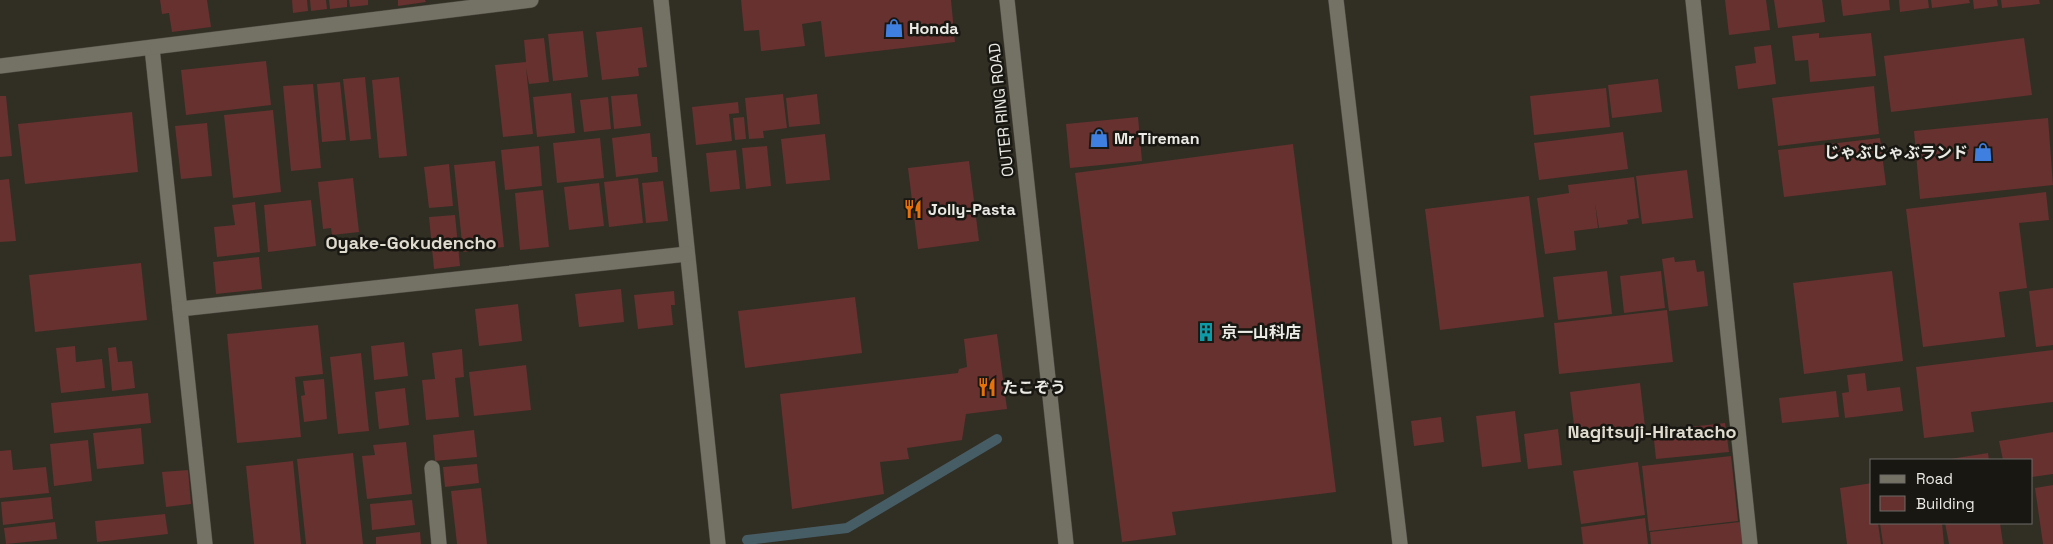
<svg xmlns="http://www.w3.org/2000/svg" width="2053" height="544" viewBox="0 0 2053 544" font-family="'Space Grotesk','Noto Sans JP',sans-serif">
	<rect width="100%" height="100%" fill="#312e24"/>
	<g fill="none" stroke-linecap="round" stroke-linejoin="round">
		<polyline stroke="#475d65" stroke-width="10" points="747,540 847,528 997,439"/>
	</g>
	<g fill="#66312f">
		<polygon points="160,0 207,0 211,27 172,32 169,13 162,14"/>
		<polygon points="292,0 307,0 308,11 293,13"/>
		<polygon points="310,0 326,0 327,9 311,11"/>
		<polygon points="329,0 347,0 347,7 330,9"/>
		<polygon points="349,0 368,0 368,5 350,7"/>
		<polygon points="398,0 425,0 426,2 398,6"/>
		<polygon points="741,0 951,0 955,42 825,57 821,21 802,24 805,46 761,51 759,30 744,31"/>
		<polygon points="1725,0 1766,0 1770,30 1729,35"/>
		<polygon points="1774,0 1822,0 1825,22 1778,28"/>
		<polygon points="1841,0 1889,0 1890,10 1843,16"/>
		<polygon points="1899,0 1928,0 1929,8 1900,12"/>
		<polygon points="1931,0 1969,0 1970,3 1932,8"/>
		<polygon points="1973,0 1997,0 1998,6 1974,9"/>
		<polygon points="2001,0 2039,0 2040,4 2002,8"/>
		<polygon points="642,27 647,67 638,68 639,76 602,80 596,32"/>
		<polygon points="583,31 588,77 553,81 548,34"/>
		<polygon points="1819,33 1819,38 1871,33 1876,76 1810,82 1808,60 1795,61 1792,36"/>
		<polygon points="544,38 549,82 529,84 526,68 533,134 503,137 495,65 526,62 524,40"/>
		<polygon points="2024,38 2032,95 1891,112 1884,56"/>
		<polygon points="1771,45 1776,84 1738,89 1735,66 1756,63 1754,47"/>
		<polygon points="266,61 271,105 186,115 181,70"/>
		<polygon points="365,77 371,139 350,141 343,79"/>
		<polygon points="399,77 407,156 379,158 372,80"/>
		<polygon points="1658,79 1662,112 1612,118 1608,85"/>
		<polygon points="340,82 346,140 322,142 317,84"/>
		<polygon points="313,84 321,168 291,171 283,86"/>
		<polygon points="1874,86 1879,134 1778,146 1772,98"/>
		<polygon points="1606,88 1610,127 1534,135 1530,96"/>
		<polygon points="571,93 575,133 537,137 533,97"/>
		<polygon points="637,94 641,126 614,129 611,96"/>
		<polygon points="783,94 787,128 763,131 764,138 749,139 745,98"/>
		<polygon points="817,94 820,124 789,127 786,98"/>
		<polygon points="0,96 6,96 12,156 0,157"/>
		<polygon points="608,97 611,129 584,132 580,100"/>
		<polygon points="738,102 739,113 729,114 732,141 696,145 692,107"/>
		<polygon points="273,110 281,192 233,198 224,115"/>
		<polygon points="132,112 138,172 25,184 18,124"/>
		<polygon points="744,117 746,139 735,140 733,118"/>
		<polygon points="1138,117 1142,161 1070,168 1066,124"/>
		<polygon points="2048,118 2053,185 1920,199 1914,131"/>
		<polygon points="207,123 212,176 181,179 175,126"/>
		<polygon points="1623,132 1628,169 1539,180 1534,143"/>
		<polygon points="650,133 652,157 657,157 658,172 616,177 612,138"/>
		<polygon points="825,134 830,180 786,184 781,139"/>
		<polygon points="600,138 604,178 557,183 553,143"/>
		<polygon points="1880,138 1886,185 1784,197 1778,150"/>
		<polygon points="1293,144 1336,492 1172,512 1176,535 1122,542 1075,173"/>
		<polygon points="539,146 542,186 505,190 501,150"/>
		<polygon points="767,146 771,186 746,189 742,148"/>
		<polygon points="736,150 740,189 710,192 706,153"/>
		<polygon points="495,161 504,247 463,252 454,165"/>
		<polygon points="969,161 979,241 918,249 908,168"/>
		<polygon points="449,164 453,206 429,208 424,167"/>
		<polygon points="1687,170 1693,218 1642,224 1636,176"/>
		<polygon points="1634,177 1639,218 1627,220 1628,224 1599,228 1595,203 1598,228 1574,231 1576,250 1545,254 1537,198 1569,193 1568,185"/>
		<polygon points="353,178 359,232 332,235 331,228 323,229 318,182"/>
		<polygon points="638,178 643,223 609,227 604,182"/>
		<polygon points="9,179 16,241 0,242 0,180"/>
		<polygon points="663,181 668,221 646,223 642,183"/>
		<polygon points="599,183 604,226 569,230 564,187"/>
		<polygon points="543,190 549,247 520,250 515,193"/>
		<polygon points="2046,192 2049,220 2019,223 2027,288 1999,292 2005,337 1923,347 1906,209"/>
		<polygon points="1529,196 1544,317 1440,330 1425,209"/>
		<polygon points="311,200 316,246 268,252 264,205"/>
		<polygon points="255,202 260,252 217,257 214,227 235,225 232,205"/>
		<polygon points="455,215 460,266 434,269 429,217"/>
		<polygon points="259,257 262,289 216,294 213,262"/>
		<polygon points="1674,257 1675,262 1695,260 1697,272 1704,271 1708,306 1669,311 1662,259"/>
		<polygon points="141,263 147,320 35,332 29,275"/>
		<polygon points="1607,271 1612,314 1558,320 1553,277"/>
		<polygon points="1661,271 1665,308 1624,313 1620,276"/>
		<polygon points="1892,271 1903,361 1804,374 1793,283"/>
		<polygon points="2053,288 2053,345 2036,347 2029,291"/>
		<polygon points="621,289 624,322 579,327 575,294"/>
		<polygon points="674,291 675,305 671,305 673,325 638,329 634,295"/>
		<polygon points="855,297 862,353 745,368 738,311"/>
		<polygon points="518,304 522,341 479,346 475,309"/>
		<polygon points="1667,310 1673,362 1559,374 1554,323"/>
		<polygon points="318,325 323,374 295,377 301,437 237,443 227,334"/>
		<polygon points="997,334 1007,409 966,414 962,440 907,448 909,459 880,462 884,494 792,509 780,394 958,373 959,369 967,367 964,339"/>
		<polygon points="404,342 408,376 374,380 371,346"/>
		<polygon points="75,346 76,362 102,359 105,388 61,393 56,348"/>
		<polygon points="116,347 118,362 132,361 135,388 112,391 108,348"/>
		<polygon points="462,349 464,377 455,378 459,417 426,420 422,380 435,379 432,353"/>
		<polygon points="2053,350 2053,402 1971,412 1974,432 1924,438 1916,367"/>
		<polygon points="361,353 369,431 338,434 330,357"/>
		<polygon points="526,365 531,410 474,416 469,372"/>
		<polygon points="1865,373 1867,391 1900,387 1903,411 1845,418 1842,393 1849,392 1847,375"/>
		<polygon points="324,379 327,419 304,422 301,396 305,395 303,381"/>
		<polygon points="1640,383 1646,435 1602,440 1600,430 1575,433 1570,392"/>
		<polygon points="405,388 409,425 379,429 375,392"/>
		<polygon points="1836,391 1839,417 1782,423 1779,398"/>
		<polygon points="148,393 151,423 54,433 51,403"/>
		<polygon points="1515,411 1521,462 1482,467 1476,416"/>
		<polygon points="1441,417 1444,442 1414,446 1411,421"/>
		<polygon points="1725,423 1729,452 1656,459 1653,431"/>
		<polygon points="141,428 144,464 97,469 93,433"/>
		<polygon points="1558,429 1562,465 1528,469 1524,434"/>
		<polygon points="474,430 477,457 435,461 433,435"/>
		<polygon points="2053,432 2053,474 2032,477 2032,460 2003,460 1999,441"/>
		<polygon points="88,440 92,481 54,486 50,444"/>
		<polygon points="406,442 412,494 367,499 362,456 375,455 373,445"/>
		<polygon points="11,450 13,470 46,467 49,493 0,498 0,451"/>
		<polygon points="353,453 363,544 306,544 297,459"/>
		<polygon points="1988,453 1989,460 1950,460 1950,459"/>
		<polygon points="1731,456 1738,521 1649,531 1642,466"/>
		<polygon points="293,461 301,544 254,544 246,466"/>
		<polygon points="1638,462 1645,515 1581,524 1573,471"/>
		<polygon points="477,464 479,483 445,487 443,467"/>
		<polygon points="188,470 191,504 166,507 162,472"/>
		<polygon points="1872,483 1872,523 1878,523 1881,544 1847,544 1840,488"/>
		<polygon points="2053,485 2053,544 2043,544 2035,488"/>
		<polygon points="481,488 487,544 457,544 451,491"/>
		<polygon points="51,497 53,519 3,525 1,502"/>
		<polygon points="412,500 415,525 372,530 370,504"/>
		<polygon points="165,514 168,534 97,542 95,521"/>
		<polygon points="1645,518 1648,544 1583,544 1581,527"/>
		<polygon points="55,522 57,539 6,544 4,528"/>
		<polygon points="1740,522 1743,544 1651,544 1650,532"/>
		<polygon points="1880,523 1942,523 1944,544 1883,544"/>
		<polygon points="1945,523 2000,523 2003,544 1949,544"/>
		<polygon points="420,532 421,544 376,544 376,537"/>
	</g>
	<g fill="none" stroke-linecap="round" stroke-linejoin="round">
		<g stroke="#4c4941" stroke-width="16">
			<polyline id="lane" points="432,468 439,544"/>
		</g>
		<g stroke="#4c4941" stroke-width="16">
			<g id="street">
				<polyline points="661,0 718,544"/>
				<polyline points="1336,0 1400,544"/>
				<polyline points="1693,0 1750,544"/>
				<polyline points="152,48 205,544"/>
				<polyline points="0,66 531,0"/>
				<polyline points="180,309 687,254"/>
			</g>
		</g>
		<g stroke="#4c4941" stroke-width="16">
			<polyline id="secondary" points="1007,0 1066,544"/>
		</g>
		<use href="#lane" stroke="#747165" stroke-width="15"/>
		<use href="#street" stroke="#747165" stroke-width="15"/>
		<use href="#secondary" stroke="#747165" stroke-width="15"/>
	</g>
	<defs>
		<g id="shop-bare" transform="scale(1.5)"><path d="M-5-2.5h2.3a2.7 3.5 0 0 1 5.4 0H5L5.5 6h-11ZM-1.5-2.5h3a1.5 2.3 0 0 0-3 0Z" fill="#3f7fe0" stroke="#181712" stroke-width="2.5" paint-order="stroke"/></g>
		<g id="restaurant-bare" transform="scale(1.5)"><path d="M-5-6h1v4h1v-4h1v4h1v-4h1v5L-1.5 .5V6h-2V.5L-5-1ZM5-6V6H3V1.5H1.5Q1.5-4 5-6Z" fill="#e8710a" stroke="#181712" stroke-width="2.5" paint-order="stroke"/></g>
		<g id="building-bare" transform="scale(1.5)"><path d="M-4-6H4V6H1V3H-1V6H-4ZM-2.5-4.3h1.7v1.8h-1.7ZM.8-4.3h1.7v1.8H.8ZM-2.5-1h1.7V.8h-1.7ZM.8-1h1.7V.8H.8Z" fill="#0f9aa8" stroke="#181712" stroke-width="2.5" paint-order="stroke"/></g>
	</defs>
	<g fill-rule="evenodd">
		<use href="#shop-bare" x="894" y="28"/>
		<use href="#shop-bare" x="1099" y="138"/>
		<use href="#shop-bare" x="1983" y="152"/>
		<use href="#restaurant-bare" x="913" y="209"/>
		<use href="#building-bare" x="1206" y="332"/>
		<use href="#restaurant-bare" x="987" y="387"/>
	</g>
	<g text-anchor="middle" dominant-baseline="central" stroke-width="5" stroke-linejoin="round" paint-order="stroke">
		<g font-size="16" font-weight="bold" fill="#eceae4" stroke="#181712" text-anchor="start">
			<text x="909" y="28">Honda</text>
			<text x="1114" y="138">Mr Tireman</text>
			<text x="1968" y="152" text-anchor="end">じゃぶじゃぶランド</text>
			<text x="928" y="209">Jolly-Pasta</text>
			<text x="1221" y="332">京一山科店</text>
			<text x="1002" y="387">たこぞう</text>
		</g>
		<g font-size="16" fill="#eceae4" stroke="#181712">
			<text transform="translate(1001 110) rotate(-96)">OUTER RING ROAD</text>
		</g>
		<g font-size="18" font-weight="bold" fill="#dfdbce" stroke="#181712">
			<text x="411" y="242">Oyake-Gokudencho</text>
			<text x="1652" y="431">Nagitsuji-Hiratacho</text>
		</g>
	</g>
	<rect x="1870" y="459" width="162" height="65" fill="#181712" stroke="#6d6b66"/>
	<rect x="1880" y="475" width="25" height="8" fill="#747165" stroke="#6d6b66"/>
	<text x="1916" y="484" font-size="15" fill="#eceae4">Road</text>
	<rect x="1880" y="496" width="25" height="15" fill="#66312f" stroke="#6d6b66"/>
	<text x="1916" y="509" font-size="15" fill="#eceae4">Building</text>
</svg>
